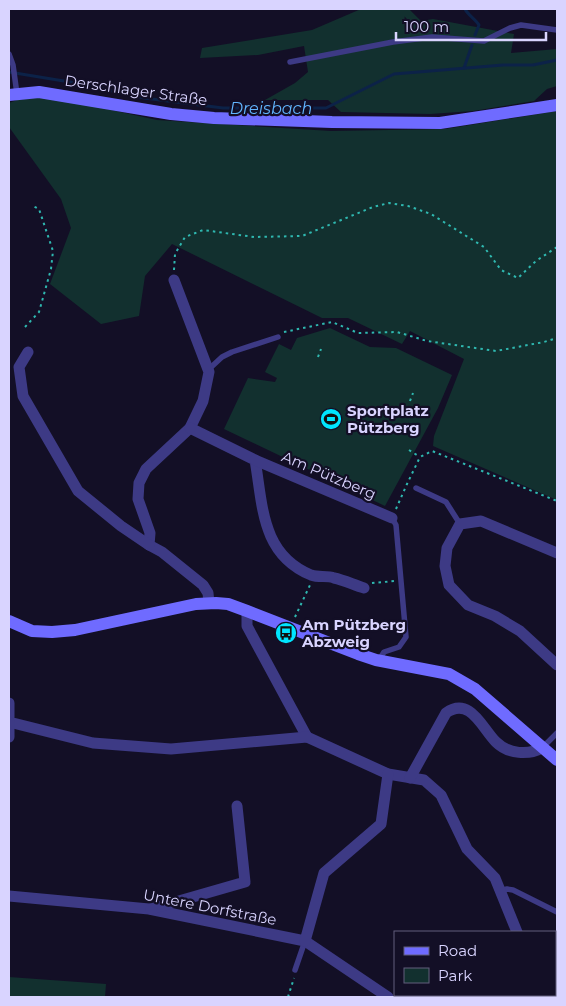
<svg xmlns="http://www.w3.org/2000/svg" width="566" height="1006" viewBox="0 0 566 1006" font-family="Montserrat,sans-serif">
	<rect width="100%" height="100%" fill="#130f26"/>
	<g fill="#12302f">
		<polygon points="361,9 409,9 421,21 433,19 514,34 511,53 557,49 557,86 547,89 534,101 473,111 430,114 341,112 328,100 265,100 295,83 308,72 304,46 258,55 200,58 202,48 312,30"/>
		<polygon points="40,97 84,104 157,120 331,131 445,129 557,111 557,500 433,446 434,436 464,359 410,331 402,344 348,318 322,318 172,244 145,276 139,316 101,324 50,284 71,228 61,199 9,127 9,103 17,100"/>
		<polygon points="330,328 370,347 396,348 452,375 438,408 385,506 224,429 248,378 275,382 277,378 265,372 279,344 291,350 297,338"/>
		<polygon points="9,977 106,984 105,997 9,997"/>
	</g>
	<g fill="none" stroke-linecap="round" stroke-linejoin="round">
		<g stroke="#0c2248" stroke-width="3">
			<path d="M 465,9 C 468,15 475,19 479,25 L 475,35"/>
			<polyline points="464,68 472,45"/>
			<polyline points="9,72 76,83 144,98 223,108 326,108 394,74 503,65 533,65 557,60"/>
		</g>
		<g stroke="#2fb8b0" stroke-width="2" stroke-dasharray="2.5 4" stroke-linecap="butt">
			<polyline points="174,270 175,254 185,237 203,230 254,237 302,236 373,207 389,203 408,206 431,214 484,247 501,270 518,278 536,261 557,247"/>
			<polyline points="25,327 39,312 51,269 53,251 39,209 33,206"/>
			<polyline points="284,332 332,322 358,333 397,332 427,341 496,351 544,342 557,338"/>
			<polyline points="318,357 321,349"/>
			<polyline points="410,401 413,393"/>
			<polyline points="409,450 420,457"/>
			<polyline points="396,509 407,484 420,457 432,451 557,501"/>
			<polyline points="372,583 395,581"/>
			<polyline points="295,617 310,585"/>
			<polyline points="288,997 294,978"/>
		</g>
		<g stroke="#3d3a85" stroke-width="5.5">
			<polyline points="9,54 13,65 17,94"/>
			<polyline points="290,62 393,42 432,37 484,41 510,28 521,25 557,30"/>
			<polyline points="208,370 222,357 232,352 278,337"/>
			<polyline points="416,488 446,502 460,524"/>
			<polyline points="379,660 384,652 399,647 406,637 396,525 392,518"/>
			<polyline points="543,747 557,733"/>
			<polyline points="500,891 507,889 513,890 557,912"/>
			<polyline points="295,970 305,941"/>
		</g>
		<g stroke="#3d3a85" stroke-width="11">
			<polyline points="174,280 209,372 203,401 190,428 146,469 139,483 138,499 150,533 149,545 162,552 203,585 208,593 209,603"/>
			<polyline points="28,352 19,367 23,396 78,491 121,526 149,545"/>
			<path d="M 190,428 L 255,460 C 263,506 261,554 311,575 C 319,578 327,575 334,578 C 344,580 354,585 364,588"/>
			<polyline points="255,460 392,518"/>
			<polyline points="557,553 481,521 460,524 447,548 445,566 449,585 468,605 495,616 520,631 557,665"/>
			<polyline points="247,611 247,626 307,737"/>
			<polyline points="9,703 9,722 93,743 171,749 307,737 388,774 424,780 441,795 467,849 495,878 517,932"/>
			<polyline points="9,722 9,737"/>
			<path d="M 410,778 L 446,713 C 470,696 482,728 496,742 C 508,754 529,756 543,747"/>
			<polyline points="9,896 149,909 305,941 388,997"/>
			<polyline points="151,909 245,882 237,806"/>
			<polyline points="305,941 324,873 381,824 388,774"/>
			<polyline points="542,995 543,997"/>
		</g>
		<g stroke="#6f6bff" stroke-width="12">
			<polyline points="9,95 39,92 171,114 214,118 332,122 440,123 557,105"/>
			<polyline points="9,621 32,631 52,632 75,630 196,604 216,603 228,604 247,611 358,654 376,660 449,674 475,689 557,760"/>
		</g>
	</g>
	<defs>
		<g id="stadium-disc" transform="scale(1.125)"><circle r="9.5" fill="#00e5ff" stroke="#130f26"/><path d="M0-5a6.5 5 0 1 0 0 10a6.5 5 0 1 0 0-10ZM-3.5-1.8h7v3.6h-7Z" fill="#111"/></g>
		<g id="bus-disc" transform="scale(1.125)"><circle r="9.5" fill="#00e5ff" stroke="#130f26"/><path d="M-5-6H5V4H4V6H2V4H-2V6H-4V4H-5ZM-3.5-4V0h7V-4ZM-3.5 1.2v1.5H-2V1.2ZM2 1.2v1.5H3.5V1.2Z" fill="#111"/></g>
	</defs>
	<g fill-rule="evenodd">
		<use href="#stadium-disc" x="331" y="419"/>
		<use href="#bus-disc" x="286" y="633"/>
	</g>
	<g text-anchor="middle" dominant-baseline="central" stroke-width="4.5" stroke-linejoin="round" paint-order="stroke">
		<g font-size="15" fill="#d9d4ff" stroke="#130f26">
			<text transform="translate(136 90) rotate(8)">Derschlager Straße</text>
			<text transform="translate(329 475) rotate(23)">Am Pützberg</text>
			<text transform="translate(210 907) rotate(11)">Untere Dorfstraße</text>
		</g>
		<g font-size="15" font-weight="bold" fill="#d9d4ff" stroke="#130f26" text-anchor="start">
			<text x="347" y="410">Sportplatz<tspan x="347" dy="17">Pützberg</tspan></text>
			<text x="302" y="624">Am Pützberg<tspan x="302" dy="17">Abzweig</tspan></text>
		</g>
		<g font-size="16" font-style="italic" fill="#62b6ff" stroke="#130f26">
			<text x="271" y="108">Dreisbach</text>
		</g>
	</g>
	<rect width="566" height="1006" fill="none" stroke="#d9d4ff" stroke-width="20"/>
	<rect x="394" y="931" width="162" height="65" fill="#130f26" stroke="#625e7d"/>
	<rect x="404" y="947" width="25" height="8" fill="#6f6bff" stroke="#625e7d"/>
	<text x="438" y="956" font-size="15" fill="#d9d4ff">Road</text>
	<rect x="404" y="968" width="25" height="15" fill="#12302f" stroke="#625e7d"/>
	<text x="438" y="981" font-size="15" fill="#d9d4ff">Park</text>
	<path d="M396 32v8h150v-8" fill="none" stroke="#d9d4ff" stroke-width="2.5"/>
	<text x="404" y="32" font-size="15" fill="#d9d4ff" stroke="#130f26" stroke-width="4" paint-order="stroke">100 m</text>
</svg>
